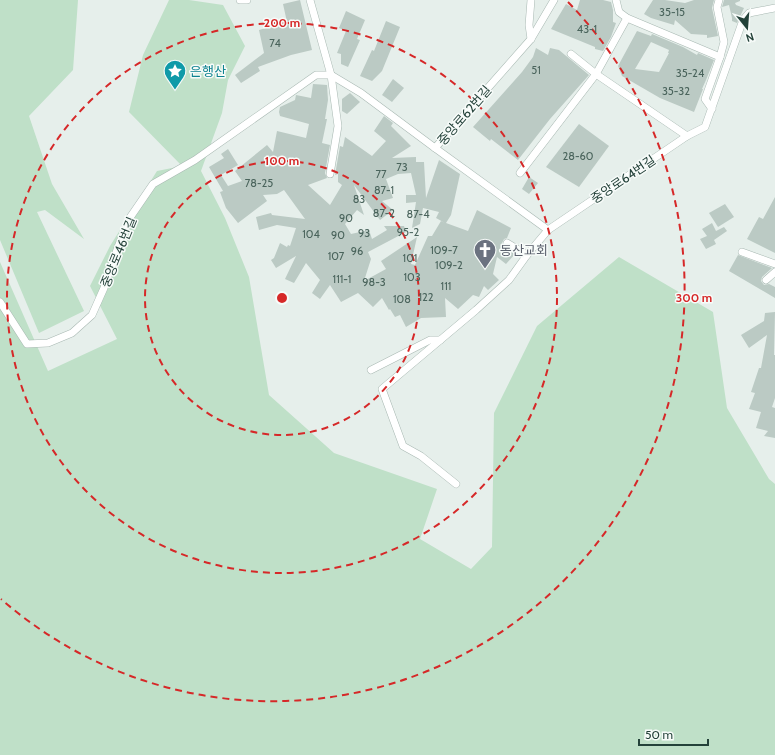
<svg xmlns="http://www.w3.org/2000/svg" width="775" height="755" viewBox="0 0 775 755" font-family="Cabin,'Noto Sans KR',sans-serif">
	<rect width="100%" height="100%" fill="#e6efeb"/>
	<g fill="#bfe0c8">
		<polygon points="0,0 78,0 73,70 29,116 52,184 84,239 45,210 37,212 84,311 39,333 0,240"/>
		<polygon points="169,0 189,0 223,5 245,46 228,80 222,113 201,171 225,218 249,277 269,395 334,453 437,489 420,539 471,569 492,547 494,413 537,326 619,257 713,312 727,408 769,479 775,484 775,755 0,755 0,262 48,371 117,339 90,286 110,246 157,171 182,166 129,112 143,55"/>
	</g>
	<g fill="#bbcac4" fill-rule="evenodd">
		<polygon points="300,0 312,50 291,55 258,67 260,71 241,83 235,75 264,53 259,30 287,22 283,4"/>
		<polygon points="580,0 603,0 611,2 613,10 613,22 616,23 611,37 603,51 595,49 595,47 551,29 566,4 577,10"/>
		<polygon points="653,0 665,0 685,3 694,0 714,0 712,8 718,36 707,38 707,35 691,34 675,20 674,25 651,18 644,14"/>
		<polygon points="724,0 740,0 740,1 735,3 736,5 744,8 737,23 732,21 732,18 729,5 722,7"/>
		<polygon points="346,11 365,20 357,39 360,40 348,67 341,64 341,54 337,53 346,31 339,28"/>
		<polygon points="386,21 400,27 382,71 372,81 360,76 372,50 374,51"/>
		<path d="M 637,31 L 651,36 L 652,34 L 683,47 L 697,55 L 698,53 L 714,60 L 706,80 L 702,89 L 703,89 L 694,112 L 660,98 L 622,76 L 618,66 ZM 651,42 L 669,50 L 668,53 L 669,53 L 659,72 L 635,69 Z"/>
		<polygon points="536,48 548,55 550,48 559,50 589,75 550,119 518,160 491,139 490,141 473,127 522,72 533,57"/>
		<polygon points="393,79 404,88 392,102 382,95"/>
		<path d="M 313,84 L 327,85 L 328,100 L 325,119 L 327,119 L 322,143 L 330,145 L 325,173 L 327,178 L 308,185 L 330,205 L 342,185 L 338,182 L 338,174 L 335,175 L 340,146 L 343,147 L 345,137 L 372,156 L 386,141 L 374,131 L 384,116 L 393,123 L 391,126 L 411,146 L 392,158 L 416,157 L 416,162 L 424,162 L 426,198 L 439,160 L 460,174 L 451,215 L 446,223 L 468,231 L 477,210 L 511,228 L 507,238 L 504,239 L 502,243 L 504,247 L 515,254 L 506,264 L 497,257 L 493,274 L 499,280 L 488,290 L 484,286 L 479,297 L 473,295 L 458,309 L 445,298 L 446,317 L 421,318 L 406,327 L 400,315 L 395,317 L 390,309 L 389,310 L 382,298 L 373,307 L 358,293 L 341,302 L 330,285 L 320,299 L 312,293 L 320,280 L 306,263 L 294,283 L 285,279 L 296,256 L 276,268 L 271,260 L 274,258 L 280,243 L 287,247 L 288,245 L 290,246 L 296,228 L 277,225 L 259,230 L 256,217 L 271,213 L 272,215 L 305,219 L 284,190 L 277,194 L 263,195 L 267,201 L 238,223 L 226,208 L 220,192 L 223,191 L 209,167 L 224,158 L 221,154 L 228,149 L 238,165 L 221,175 L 228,186 L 242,181 L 235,171 L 267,145 L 273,152 L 277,131 L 306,138 L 309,124 L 280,116 L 279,112 L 280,107 L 295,100 L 296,95 L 311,98 ZM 411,173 L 416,195 L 406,195 L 406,203 L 416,202 L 412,228 L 420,224 L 423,208 L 439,212 L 436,218 L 445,223 L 441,221 L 432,236 L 428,236 L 415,265 L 411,264 L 417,237 L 381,261 L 386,269 L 364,281 L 371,259 L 368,252 L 406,232 L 404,226 L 384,226 L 387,230 L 372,239 L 369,230 L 351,234 L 345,224 L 357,210 L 364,215 L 354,185 L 380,220 L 393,210 L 382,201 L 393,198 L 386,179 L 398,174 Z"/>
		<polygon points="350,93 360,102 347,114 342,111 342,99"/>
		<polygon points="579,124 609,146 579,187 546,167"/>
		<polygon points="529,177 538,183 529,194 522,189"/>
		<polygon points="775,197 775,253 747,239 759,217 763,219"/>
		<polygon points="725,204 734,217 718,227 709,213"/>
		<polygon points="712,223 716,231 724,227 727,231 714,240 716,244 706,249 700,239 707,236 702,229"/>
		<polygon points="738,255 772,268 762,277 761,281 764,285 769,284 775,287 775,298 729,271"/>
		<polygon points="775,312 774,355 775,355 775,398 772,407 775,408 775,438 764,436 768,431 756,428 761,412 749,409 755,393 751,392 759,368 761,368 767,335 749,348 741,335 764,321 765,313"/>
	</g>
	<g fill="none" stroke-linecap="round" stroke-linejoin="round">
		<g stroke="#a8b8b2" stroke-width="8">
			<g id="street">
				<polyline points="240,0 247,0"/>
				<polyline points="310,0 331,75 338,126 330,174"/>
				<polyline points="616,0 619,12 627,18 720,57 705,99 712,109"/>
				<polyline points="719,0 717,7 724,42 720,57"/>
				<polyline points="531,39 529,25 531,0"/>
				<polyline points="571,54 596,74 687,136"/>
				<polyline points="435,148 548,230"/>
				<polyline points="520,173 596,74 627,18"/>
				<polyline points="507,243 527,255"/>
				<polyline points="742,252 775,264"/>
				<polyline points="766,280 775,272"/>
				<polyline points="0,302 27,344 48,343 72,333 92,315 104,288 118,247 129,219 153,184 195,160 316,75 331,75 361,93 435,148 531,39 554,0"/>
				<polyline points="371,370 430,340 440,340"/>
				<polyline points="456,484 421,456 403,446 382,389 476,310 509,280 527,255 548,230 687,136 705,127 743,20 749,13 775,8"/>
			</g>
		</g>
		<use href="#street" stroke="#fff" stroke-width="7"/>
	</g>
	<g fill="none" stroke="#d62828" stroke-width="2" stroke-dasharray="7 5">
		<circle cx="282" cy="298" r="137"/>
		<circle cx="282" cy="298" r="275"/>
		<path d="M568 2A412 412 0 0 1 1 599"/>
	</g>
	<defs>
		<g id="sight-pin" transform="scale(1.15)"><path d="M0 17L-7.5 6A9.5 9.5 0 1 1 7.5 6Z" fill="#0f9aa8" stroke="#f7fbf9"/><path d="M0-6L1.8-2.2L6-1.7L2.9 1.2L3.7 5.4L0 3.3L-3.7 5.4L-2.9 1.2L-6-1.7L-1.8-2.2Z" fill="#fff"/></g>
		<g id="church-pin" transform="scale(1.15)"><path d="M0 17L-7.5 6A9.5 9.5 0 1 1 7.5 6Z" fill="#6b7280" stroke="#f7fbf9"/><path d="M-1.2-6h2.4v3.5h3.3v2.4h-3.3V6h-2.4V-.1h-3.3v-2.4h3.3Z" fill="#fff"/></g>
	</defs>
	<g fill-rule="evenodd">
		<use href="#sight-pin" x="175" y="71"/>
		<use href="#church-pin" x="485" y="250"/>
	</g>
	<g text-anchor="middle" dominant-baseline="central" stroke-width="3" stroke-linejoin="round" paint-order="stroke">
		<g font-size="11" fill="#4a645c">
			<text x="672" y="12">35-15</text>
			<text x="587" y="29">43-1</text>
			<text x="275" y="43">74</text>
			<text x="536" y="70">51</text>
			<text x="690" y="73">35-24</text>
			<text x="676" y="91">35-32</text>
			<text x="578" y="156">28-60</text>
			<text x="402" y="167">73</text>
			<text x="381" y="174">77</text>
			<text x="259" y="183">78-25</text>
			<text x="384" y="190">87-1</text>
			<text x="359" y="199">83</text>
			<text x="384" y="213">87-2</text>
			<text x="418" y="214">87-4</text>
			<text x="346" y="218">90</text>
			<text x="408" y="232">95-2</text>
			<text x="364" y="233">93</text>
			<text x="311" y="234">104</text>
			<text x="338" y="235">90</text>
			<text x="444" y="250">109-7</text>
			<text x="357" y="251">96</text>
			<text x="336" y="256">107</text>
			<text x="410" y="258">101</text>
			<text x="449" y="265">109-2</text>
			<text x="412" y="277">103</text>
			<text x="342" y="279">111-1</text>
			<text x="374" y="282">98-3</text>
			<text x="446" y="286">111</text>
			<text x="426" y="297">122</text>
			<text x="402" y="299">108</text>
		</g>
		<g font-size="13" fill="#0d838f" stroke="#f7fbf9" text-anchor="start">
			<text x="190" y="71">은행산</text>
		</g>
		<g font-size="13" fill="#24423a" stroke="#f7fbf9">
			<text transform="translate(464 115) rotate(-49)">중앙로62번길</text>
			<text transform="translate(623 179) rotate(-34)">중앙로64번길</text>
			<text transform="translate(118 252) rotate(-68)">중앙로46번길</text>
		</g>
		<g font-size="13" fill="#5b616d" stroke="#f7fbf9" text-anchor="start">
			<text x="500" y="250">동산교회</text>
		</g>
	</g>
	<circle cx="282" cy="298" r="6" fill="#d62828" stroke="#f7fbf9" stroke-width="2"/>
	<g font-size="12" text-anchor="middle" font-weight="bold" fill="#d62828" stroke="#f7fbf9" stroke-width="3" stroke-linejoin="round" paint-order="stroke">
		<text x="282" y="27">200 m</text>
		<text x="282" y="165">100 m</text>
		<text x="694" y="302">300 m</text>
	</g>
	<g transform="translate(747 28) rotate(163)" stroke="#f7fbf9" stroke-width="3" paint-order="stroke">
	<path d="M0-3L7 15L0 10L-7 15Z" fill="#24423a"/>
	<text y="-6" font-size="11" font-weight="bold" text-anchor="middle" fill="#24423a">N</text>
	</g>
	<path d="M639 739v6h69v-6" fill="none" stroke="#24423a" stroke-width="2"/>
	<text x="645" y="739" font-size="12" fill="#24423a" stroke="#f7fbf9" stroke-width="3" paint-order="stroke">50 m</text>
</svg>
